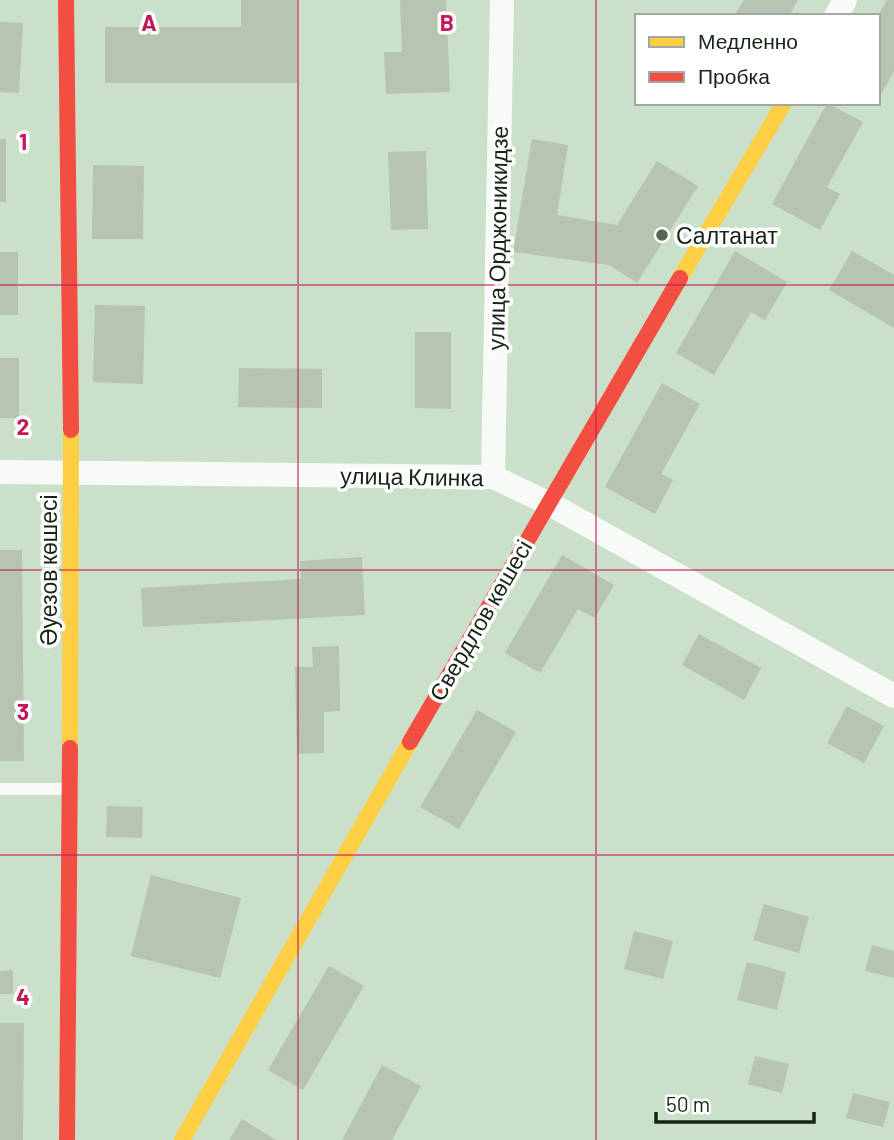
<svg xmlns="http://www.w3.org/2000/svg" width="894" height="1140" viewBox="0 0 894 1140" font-family="Barlow,sans-serif">
	<rect width="100%" height="100%" fill="#cae0c8"/>
	<g fill="#b7c4b0">
		<polygon points="241,0 297,0 297,83 105,83 105,27 241,27"/>
		<polygon points="400,0 446,0 450,92 386,94 384,52 402,52"/>
		<polygon points="744,0 798,0 789,16 734,16"/>
		<polygon points="887,0 894,0 894,71 882,93 878,92 878,16"/>
		<polygon points="0,22 23,23 19,93 0,92"/>
		<polygon points="827,103 863,122 827,187 840,194 820,230 772,204"/>
		<rect x="0" y="139" width="6" height="63"/>
		<polygon points="532,139 568,145 557,215 617,225 657,161 698,186 637,283 609,265 513,252"/>
		<polygon points="426,151 428,229 391,230 388,152"/>
		<polygon points="93,165 144,166 143,239 92,239"/>
		<polygon points="735,251 787,282 765,320 751,312 714,375 676,353"/>
		<polygon points="852,251 894,275 894,328 829,290"/>
		<rect x="0" y="252" width="18" height="63"/>
		<polygon points="95,305 145,306 143,384 93,382"/>
		<polygon points="415,332 451,332 451,409 415,408"/>
		<rect x="0" y="358" width="19" height="60"/>
		<polygon points="239,368 322,369 322,408 238,407"/>
		<polygon points="662,383 700,404 661,474 673,480 655,514 605,487"/>
		<polygon points="0,550 22,550 24,761 0,761"/>
		<polygon points="562,555 614,585 595,618 578,609 540,673 505,653"/>
		<polygon points="362,557 365,615 143,627 141,588 301,579 300,561"/>
		<polygon points="699,634 761,668 744,700 682,665"/>
		<polygon points="339,646 340,711 324,712 324,753 297,754 295,667 313,667 312,647"/>
		<polygon points="847,706 884,726 864,763 827,743"/>
		<polygon points="477,710 516,732 459,829 420,807"/>
		<polygon points="107,806 143,807 142,838 106,837"/>
		<polygon points="151,875 241,898 220,978 131,956"/>
		<polygon points="764,904 809,917 799,953 753,940"/>
		<polygon points="634,931 673,941 663,979 624,969"/>
		<polygon points="872,945 894,951 894,978 865,971"/>
		<polygon points="747,962 786,972 777,1010 737,1000"/>
		<polygon points="329,966 364,986 303,1090 268,1070"/>
		<polygon points="13,970 13,994 0,994 0,971"/>
		<polygon points="0,1023 24,1023 23,1140 0,1140"/>
		<polygon points="755,1056 789,1064 782,1093 748,1084"/>
		<polygon points="382,1065 421,1086 392,1140 342,1140"/>
		<polygon points="853,1093 890,1102 883,1127 846,1118"/>
		<polygon points="242,1119 276,1140 229,1140"/>
	</g>
	<g fill="none" stroke-linecap="round" stroke-linejoin="round">
		<polyline stroke="#f7faf7" stroke-width="12" points="0,789 69,789"/>
		<g stroke="#f7faf7" stroke-width="24">
			<polyline points="836,16 845,0"/>
			<polyline points="0,472 493,477 548,503 894,696"/>
			<polyline points="493,477 502,0"/>
		</g>
		<g stroke="#ffcf43" stroke-width="16">
			<polyline points="680,278 784,103"/>
			<polyline points="70,748 71,430"/>
			<polyline points="182,1140 410,742"/>
		</g>
		<g stroke="#f24e42" stroke-width="16">
			<polyline points="66,0 71,430"/>
			<polyline points="410,742 680,278"/>
			<polyline points="67,1140 70,748"/>
		</g>
	</g>
	<path fill="none" stroke="#c2185b" stroke-width="2" stroke-opacity="0.55" d="M 298,0 L 298,1140M 596,0 L 596,1140M 0,285 L 894,285M 0,570 L 894,570M 0,855 L 894,855"/>
	<circle fill="#556654" stroke="#fff" stroke-width="2.5" cx="662" cy="235" r="7"/>
	<g text-anchor="middle" dominant-baseline="central" stroke-width="7" stroke-linejoin="round" paint-order="stroke">
		<g font-size="23" fill="#162515" stroke="#fff" text-anchor="start">
			<text x="676" y="235">Салтанат</text>
		</g>
		<g font-size="23" fill="#162515" stroke="#fff">
			<text transform="translate(497 238) rotate(-89)">улица Орджоникидзе</text>
			<text transform="translate(412 476) rotate(1)">улица Клинка</text>
			<text transform="translate(48 570) rotate(-90)">Әуезов көшесі</text>
			<text transform="translate(480 620) rotate(-60)">Свердлов көшесі</text>
		</g>
	</g>
	<g font-size="23" text-anchor="middle" font-weight="bold" fill="#c2185b" stroke="#fff" stroke-width="7" stroke-linejoin="round" paint-order="stroke">
		<text x="149" y="31">A</text>
		<text x="447" y="31">B</text>
		<text x="23" y="150">1</text>
		<text x="23" y="435">2</text>
		<text x="23" y="720">3</text>
		<text x="23" y="1005">4</text>
	</g>
	<rect x="635" y="14" width="245" height="91" fill="#ffffff" stroke="#a2a8a1" stroke-width="2"/>
	<rect x="649" y="37" width="35" height="10" fill="#ffcf43" stroke="#a2a8a1" stroke-width="2"/>
	<text x="698" y="49" font-size="21" fill="#162515">Медленно</text>
	<rect x="649" y="72" width="35" height="10" fill="#f24e42" stroke="#a2a8a1" stroke-width="2"/>
	<text x="698" y="84" font-size="21" fill="#162515">Пробка</text>
	<path d="M656 1112v10h158v-10" fill="none" stroke="#162515" stroke-width="3.5"/>
	<text x="666" y="1112" font-size="21" fill="#162515" stroke="#ffffff" stroke-width="5" paint-order="stroke">50 m</text>
</svg>
